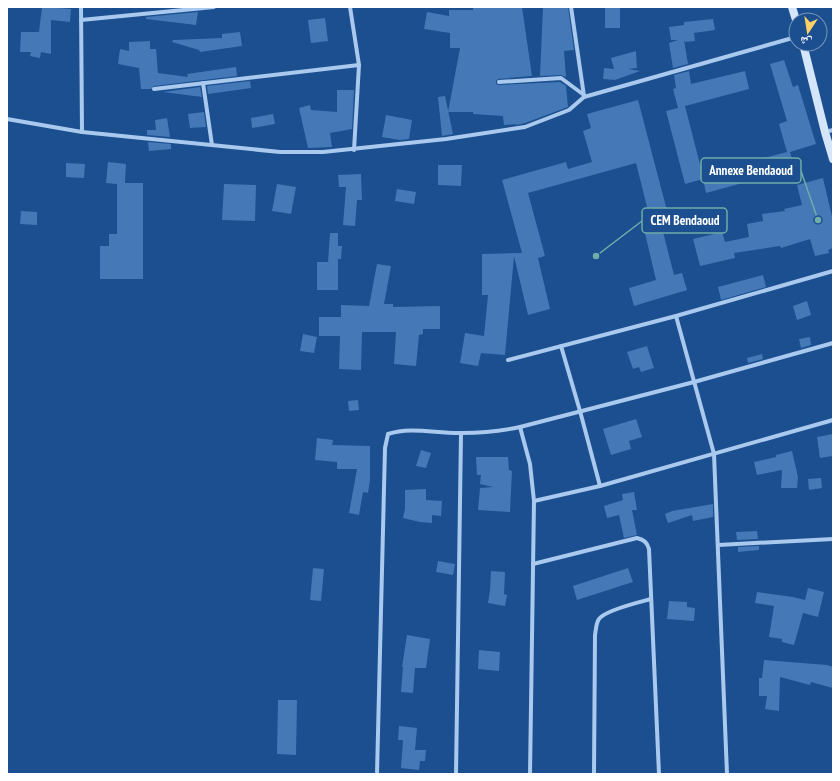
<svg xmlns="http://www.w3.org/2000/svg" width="840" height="781" viewBox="0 0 840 781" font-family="'PT Sans Narrow','Noto Naskh Arabic',sans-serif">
	<rect width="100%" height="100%" fill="#1b4f8f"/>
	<g fill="#4478b7">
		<polygon points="42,7 71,9 70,22 51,20 51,54 41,52 40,58 30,56 31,52 20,52 21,32 39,32"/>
		<polygon points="473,7 522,7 532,76 498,79 496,81 496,84 499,85 560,82 566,86 568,107 525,123 516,125 515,124 504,125 503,116 473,114 473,112 448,112 460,48 450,48 450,33 424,29 427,12 449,16 449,10 473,10"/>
		<polygon points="543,7 568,7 574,50 564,51 566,77 561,75 540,76"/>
		<rect x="605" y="7" width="15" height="21"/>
		<polygon points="198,12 196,25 146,19 146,17"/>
		<polygon points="325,18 328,41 311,43 308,20"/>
		<polygon points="713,19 715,30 694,33 695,41 685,42 684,40 688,64 673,68 669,43 678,40 671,40 669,27 684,25 684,22"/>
		<polygon points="240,32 242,46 200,52 199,50 172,42 173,40 222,38 222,34"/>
		<polygon points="150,41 150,49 156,49 158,73 188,77 187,74 236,67 237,76 154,86 151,89 141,89 139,68 118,64 120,49 129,51 129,42"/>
		<polygon points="636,51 637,68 628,69 640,71 615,80 603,79 604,68 614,69 611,58"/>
		<polygon points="784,60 793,87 798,85 816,144 790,152 795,169 706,193 703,179 685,184 666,111 678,108 673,89 676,88 674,75 689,71 691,84 745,71 749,89 685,106 703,176 702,174 787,152 779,124 787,121 770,64"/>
		<polygon points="250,81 251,88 208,94 207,86"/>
		<polygon points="200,87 202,97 163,92"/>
		<polygon points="337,90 354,90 352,129 330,133 332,147 308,148 299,108 310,105 311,110 337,112"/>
		<polygon points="445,96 453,134 442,136 438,97"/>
		<polygon points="638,100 670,222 661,224 674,275 682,273 687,290 634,306 629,288 656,280 644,229 652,227 636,163 528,193 545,256 538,258 550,309 528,315 514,256 505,355 481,353 478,366 460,363 465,333 484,336 488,295 482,295 482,254 522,253 502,180 566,162 568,169 592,162 583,131 591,128 587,114"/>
		<polygon points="204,112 206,127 190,128 188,114"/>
		<polygon points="273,114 275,124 252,128 251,118"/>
		<polygon points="386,115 412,120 409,139 400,140 382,137"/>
		<polygon points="167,118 170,137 147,135 147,130 156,130 155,120"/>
		<polygon points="148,142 171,144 171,149 149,151"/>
		<polygon points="108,162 126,164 125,183 143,183 143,279 100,279 100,246 109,246 109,234 117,234 117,184 106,183"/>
		<polygon points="66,163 85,164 84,178 66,177"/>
		<polygon points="438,165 462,165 461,186 438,185"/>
		<polygon points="361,174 362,200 357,200 355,226 343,225 346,187 339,187 338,175"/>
		<polygon points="823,178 833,221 833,248 828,250 829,253 815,256 810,239 781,248 780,246 734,253 735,258 700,266 693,239 722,232 725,242 749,237 747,224 763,221 762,214 785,211 784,209 802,205 797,185"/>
		<polygon points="224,184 256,185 255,221 222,220"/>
		<polygon points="277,184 296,187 291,214 272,211"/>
		<polygon points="397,189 416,192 414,204 395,201"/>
		<polygon points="21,211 37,212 37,225 20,224"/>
		<polygon points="330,233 338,233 338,246 342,246 341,259 338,259 338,290 317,290 317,262 328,262"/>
		<polygon points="377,264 391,266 384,304 393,304 393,307 440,306 440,329 423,329 423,334 419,335 416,366 394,364 396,332 362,332 361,370 339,369 340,336 319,336 319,317 341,317 341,305 369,306"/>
		<polygon points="763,275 766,287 721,300 718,287"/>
		<polygon points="807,301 811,315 797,320 793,306"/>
		<polygon points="303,334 317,337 314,353 300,351"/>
		<polygon points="810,337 811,345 801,348 799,339"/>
		<polygon points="647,346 654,368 641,372 639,367 633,369 627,352"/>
		<polygon points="762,354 763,359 748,363 747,358"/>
		<polygon points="358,400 359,410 349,411 348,401"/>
		<polygon points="636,419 642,437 629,441 631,449 611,455 603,429"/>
		<polygon points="833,434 833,456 820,458 817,437"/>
		<polygon points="317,438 333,440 332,445 370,446 370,480 368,493 363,492 359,515 349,513 357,469 337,469 337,462 315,460"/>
		<polygon points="421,450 431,453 426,468 416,466"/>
		<polygon points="792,451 798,477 797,488 781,488 782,470 757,475 754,462 776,457 776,455"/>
		<polygon points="476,457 508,457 509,470 512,471 510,512 478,510 480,488 493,487 480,484 481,475 477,475"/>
		<polygon points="821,478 822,488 809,490 808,479"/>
		<polygon points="426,489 426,500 442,501 441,516 432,515 432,523 420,522 403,518 405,509 405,490"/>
		<polygon points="634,492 637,510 632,510 637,535 624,538 619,515 607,518 604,506 623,500 622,494"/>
		<polygon points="713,504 713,517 693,521 692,515 668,523 665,514 672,511"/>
		<polygon points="757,531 758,539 737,540 736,532"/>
		<polygon points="759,546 759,550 738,552 738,547"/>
		<polygon points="438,561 455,564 453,575 436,572"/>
		<polygon points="313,568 324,569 321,601 310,600"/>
		<polygon points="628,568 633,582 577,600 573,586"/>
		<polygon points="491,571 505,572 504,594 507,595 505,606 488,603 490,590"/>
		<polygon points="808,588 824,592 818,617 803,613 794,645 782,642 782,639 769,637 774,606 755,603 757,592 793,597 805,600"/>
		<polygon points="669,601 687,602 687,607 695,608 694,621 667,619"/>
		<polygon points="407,635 430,639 426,668 415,668 413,693 401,692 403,667 402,667"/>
		<polygon points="479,650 500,652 499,671 478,669"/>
		<polygon points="764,660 827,665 833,667 833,688 811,682 810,685 780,677 779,711 765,709 767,696 759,696 759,678 762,678"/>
		<polygon points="278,700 297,700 296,755 277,754"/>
		<polygon points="399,726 417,728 415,750 426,750 425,761 420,761 419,770 401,768 403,740 398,740"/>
	</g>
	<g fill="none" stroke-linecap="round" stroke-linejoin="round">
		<g stroke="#a9c9ee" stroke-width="4">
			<polyline points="81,7 82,132"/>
			<polyline points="350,7 359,65 354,150"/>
			<polyline points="571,7 584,96"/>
			<polyline points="81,20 214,7"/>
			<polyline points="499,82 561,78 584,95"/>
			<polyline points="203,83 212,145"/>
			<polyline points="154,89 359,65"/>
			<polyline points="7,119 82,132 280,152 323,152 446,139 525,127 569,110 584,97 796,37"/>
			<polyline points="825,132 833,130"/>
			<polyline points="676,316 714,454 727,774"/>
			<polyline points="561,346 580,411 600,486"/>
			<polyline points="508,360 676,316 833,271"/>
			<polyline points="520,427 530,464 534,501 530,774"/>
			<polyline points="534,501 600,486 833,420"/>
			<polyline points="718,545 833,539"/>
			<path d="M 533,564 L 637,538 C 644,540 647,542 649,549 L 659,774"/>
			<path d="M 377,774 L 385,448 L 388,434 C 411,426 438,434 462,433 C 482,433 501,431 520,427 L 694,382 L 833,343"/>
			<polyline points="456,774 461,434"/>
			<path d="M 594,774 L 595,635 C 596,630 596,623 599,619 C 605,610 640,602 651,599"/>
		</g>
		<g stroke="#d6e6fa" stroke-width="8">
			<polyline points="792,7 796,20"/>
			<polyline points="803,44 825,132 833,159"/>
		</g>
	</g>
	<path fill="none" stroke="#6fada8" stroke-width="1.5" d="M818 220L801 171M596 256L642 221"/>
	<g fill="#6fada8" stroke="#1b4f8f" stroke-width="1.5">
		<circle cx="818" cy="220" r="4"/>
		<circle cx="596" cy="256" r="4"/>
	</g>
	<g fill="#1b4f8f" stroke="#6fada8" stroke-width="1.5">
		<rect x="701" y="158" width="100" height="25" rx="4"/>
		<rect x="642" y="208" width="85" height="25" rx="4"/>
	</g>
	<g font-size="13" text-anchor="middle" font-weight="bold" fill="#fff">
		<text x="751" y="175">Annexe Bendaoud</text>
		<text x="685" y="225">CEM Bendaoud</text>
	</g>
	<rect width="840" height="781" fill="none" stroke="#ffffff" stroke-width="16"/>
	<g transform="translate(808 32) rotate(192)"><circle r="19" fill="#1b4f8f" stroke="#7695bc"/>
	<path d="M0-3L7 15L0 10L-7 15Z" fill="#ffd166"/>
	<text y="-6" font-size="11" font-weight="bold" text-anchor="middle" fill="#ffffff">ش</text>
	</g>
</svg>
